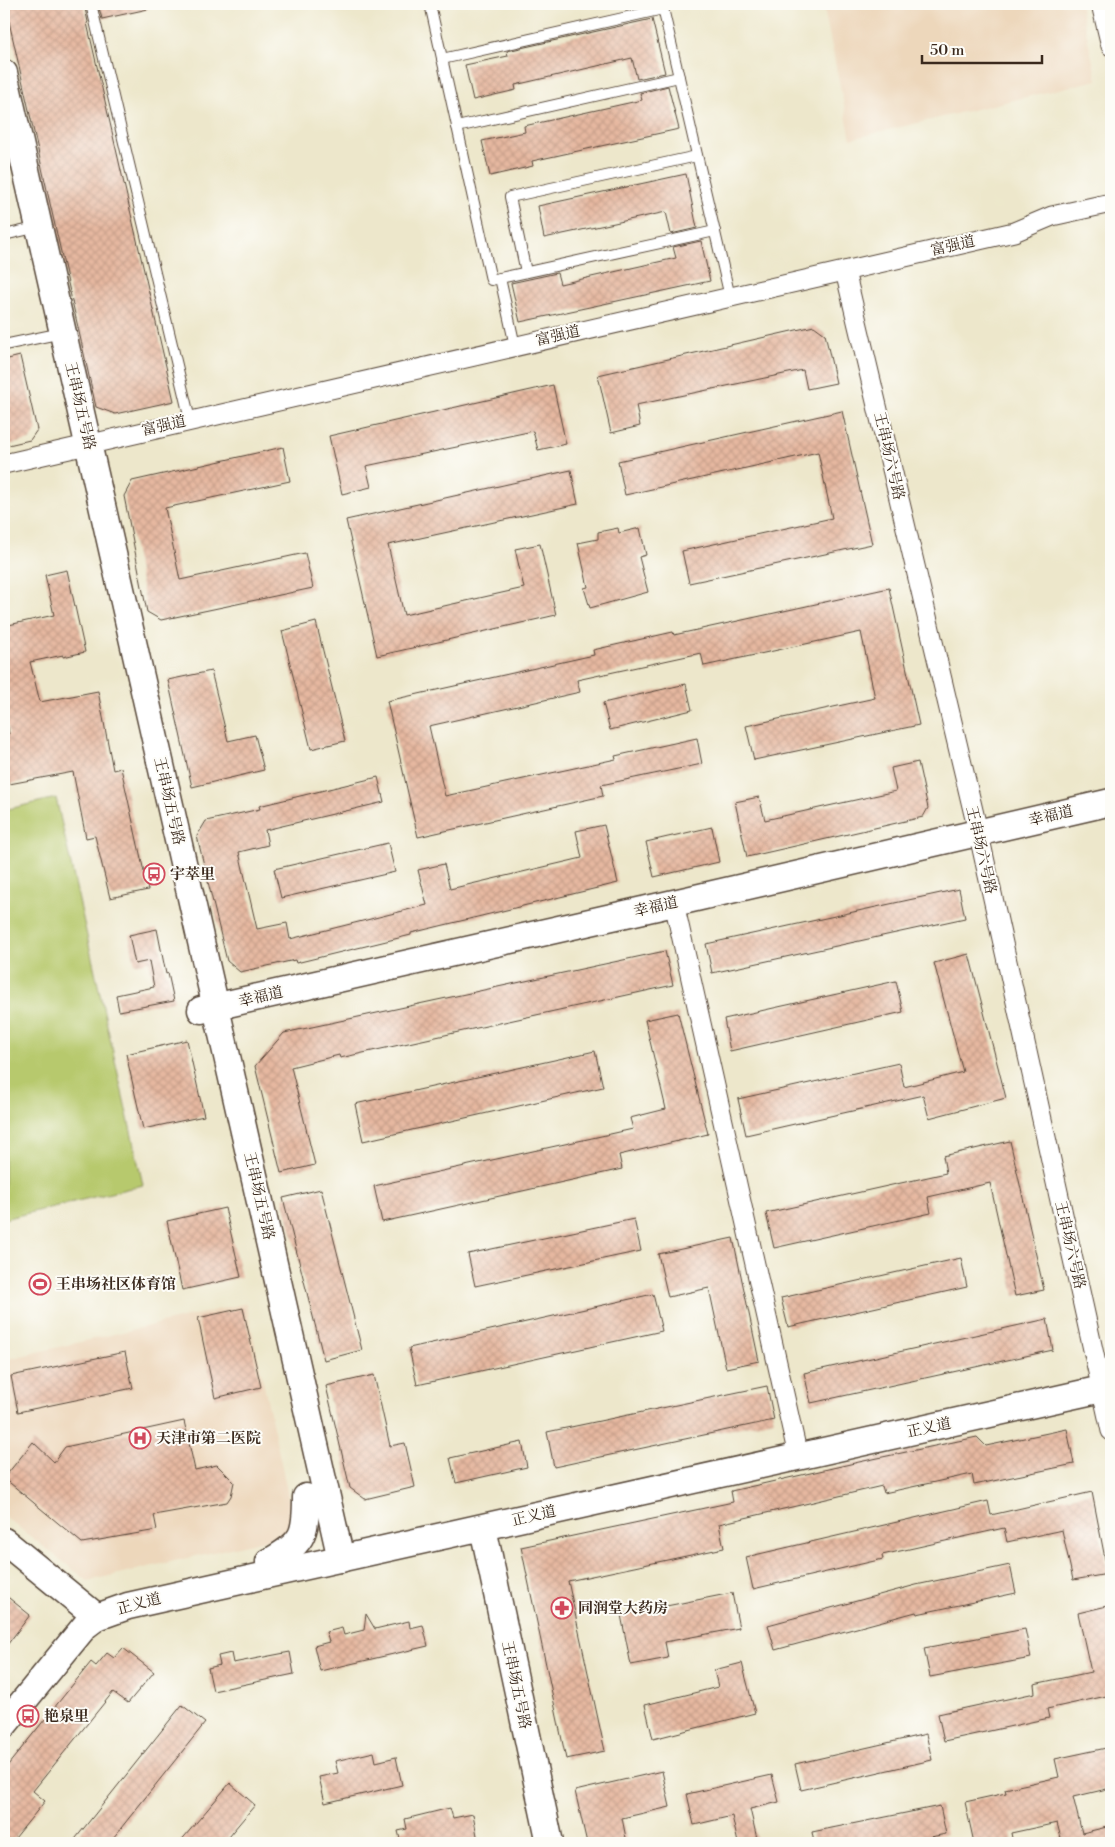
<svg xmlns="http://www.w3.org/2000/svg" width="1115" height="1847" viewBox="0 0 1115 1847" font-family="'Libre Bodoni','Noto Serif SC',serif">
	<defs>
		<pattern id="building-cross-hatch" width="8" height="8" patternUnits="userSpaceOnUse" patternTransform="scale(1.25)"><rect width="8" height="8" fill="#e6b8a0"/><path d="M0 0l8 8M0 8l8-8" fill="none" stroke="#c69e89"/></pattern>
	</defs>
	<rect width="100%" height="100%" fill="#fdfcf7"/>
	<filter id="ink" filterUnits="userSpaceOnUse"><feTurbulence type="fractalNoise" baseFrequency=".02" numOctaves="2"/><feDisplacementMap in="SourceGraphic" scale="10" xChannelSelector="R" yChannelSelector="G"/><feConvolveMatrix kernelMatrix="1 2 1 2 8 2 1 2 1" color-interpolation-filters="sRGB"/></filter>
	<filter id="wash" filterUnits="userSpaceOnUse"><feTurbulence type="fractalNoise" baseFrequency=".0096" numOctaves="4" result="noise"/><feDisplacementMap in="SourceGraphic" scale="20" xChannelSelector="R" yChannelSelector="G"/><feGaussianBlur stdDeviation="1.12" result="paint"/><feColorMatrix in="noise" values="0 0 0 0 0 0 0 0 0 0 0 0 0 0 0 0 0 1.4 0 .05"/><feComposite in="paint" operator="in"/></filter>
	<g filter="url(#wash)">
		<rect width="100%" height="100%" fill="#ede7cb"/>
		<g fill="#edd7bb">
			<polygon points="823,4 1080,4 1097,80 851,139"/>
			<polygon points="246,1303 293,1518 286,1531 278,1537 88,1581 4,1516 4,1360"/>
		</g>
		<polygon fill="#b7c96d" stroke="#797a46" points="56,798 143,1185 4,1219 4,810"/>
		<g id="blocks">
			<g fill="url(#building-cross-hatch)">
				<polygon points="5,4 84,4 88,22 87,23 174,401 115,414 96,407"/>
				<polygon points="98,4 147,4 148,9 102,19"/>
				<polygon points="652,19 665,73 637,79 632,58 515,85 516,90 473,100 465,65 508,56 507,51"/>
				<polygon points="668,86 679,129 532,161 533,166 490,176 482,141 525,132 524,126 642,100 640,93"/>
				<polygon points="686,174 697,228 671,234 666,212 544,238 538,206"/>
				<polygon points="701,241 710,281 520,322 511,283 557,273 560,284 676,258 673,247"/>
				<polygon points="814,326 825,334 836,383 807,389 803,370 636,405 640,426 611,433 598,375"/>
				<polygon points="20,356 37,430 30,440 4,446 4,360"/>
				<polygon points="553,385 566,444 538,450 533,431 366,466 371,487 342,494 329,436"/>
				<polygon points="842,411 872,544 689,583 682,551 832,518 818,452 625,495 618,461"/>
				<polygon points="283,447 290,481 165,508 180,580 305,553 313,588 161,620 147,612 124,496 132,481"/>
				<polygon points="571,470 578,504 388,545 404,615 524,588 515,549 540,544 556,615 377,656 346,520"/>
				<polygon points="618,528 619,533 640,528 646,555 639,557 648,592 590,608 584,588 588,587 578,543 598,539 598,532"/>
				<polygon points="67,570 85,652 63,657 63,655 30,662 40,702 98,691 113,770 121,768 148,890 110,898 95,836 86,838 73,772 4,785 4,735 9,734 4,707 4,626 54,615 45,575"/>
				<polygon points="889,588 919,725 754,760 746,726 875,698 861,632 704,666 701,653 577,680 580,692 429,726 445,796 616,759 615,756 697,738 702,764 601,785 603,796 418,837 387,701 594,655 593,650 673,632 674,635"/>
				<polygon points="316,622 345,741 311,749 282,631"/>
				<polygon points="211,671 228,741 255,735 264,770 192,787 168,680"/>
				<polygon points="686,684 692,710 610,730 603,703"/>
				<polygon points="918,762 928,808 923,817 747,857 735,802 759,797 765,820 896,791 891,768"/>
				<polygon points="378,777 384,802 265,830 268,845 239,852 257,929 287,923 290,939 427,905 418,870 444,864 450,889 582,858 576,831 604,825 618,883 411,933 411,935 296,963 295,960 240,972 227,961 197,836 206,821 260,809 259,806"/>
				<polygon points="712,827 719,862 654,877 646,842"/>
				<polygon points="388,843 395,872 281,898 274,869"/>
				<polygon points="959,889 965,918 712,973 706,944"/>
				<polygon points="157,929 166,974 168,973 174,1001 119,1011 116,995 154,987 149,961 135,964 129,935"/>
				<polygon points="665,951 673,985 340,1058 339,1055 291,1067 315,1165 281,1173 255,1066 284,1033"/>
				<polygon points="969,954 1006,1098 929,1118 923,1095 746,1135 738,1099 899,1063 904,1087 963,1072 934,963"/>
				<polygon points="896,981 903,1012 730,1051 724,1019"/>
				<polygon points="678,1013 708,1134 619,1155 622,1169 382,1222 374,1186 633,1129 630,1118 666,1109 645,1020"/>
				<polygon points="187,1040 204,1116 143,1129 126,1054"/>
				<polygon points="595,1051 603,1087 363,1141 355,1104"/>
				<polygon points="1010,1141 1044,1290 1015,1296 990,1183 928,1197 931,1213 774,1248 766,1213 946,1173 943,1156"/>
				<polygon points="321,1189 362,1350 324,1360 283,1198"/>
				<polygon points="225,1208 241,1277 182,1290 167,1221"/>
				<polygon points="634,1219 641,1251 475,1286 468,1254"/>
				<polygon points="733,1238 759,1361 726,1368 709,1288 668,1297 658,1254"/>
				<polygon points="961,1258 967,1287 788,1327 781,1298"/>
				<polygon points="653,1294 662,1331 417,1385 409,1348"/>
				<polygon points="243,1308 261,1387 215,1398 198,1318"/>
				<polygon points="1047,1319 1053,1350 811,1403 804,1373"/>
				<polygon points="125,1352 133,1388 18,1412 11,1376"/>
				<polygon points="374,1375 390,1446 405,1443 415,1487 365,1499 350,1488 326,1386"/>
				<polygon points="767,1386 774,1420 554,1467 547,1432"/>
				<polygon points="184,1421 195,1470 217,1465 234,1482 231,1496 227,1502 154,1515 157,1530 82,1543 4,1478 33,1442 54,1462 65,1447"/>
				<polygon points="1067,1429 1074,1464 974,1485 972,1474 884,1493 882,1486 719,1524 724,1548 568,1581 605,1751 566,1759 521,1547 733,1502 731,1491 859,1462 977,1437 986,1446"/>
				<polygon points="522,1442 527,1467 456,1483 450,1458"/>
				<polygon points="1092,1492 1108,1574 1073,1580 1062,1530 1007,1542 1004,1528 882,1555 883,1559 753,1589 746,1557 988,1501 991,1515"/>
				<polygon points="1010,1565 1016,1593 917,1614 916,1612 775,1650 768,1625 916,1585"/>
				<polygon points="732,1593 739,1628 665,1642 668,1658 631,1665 621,1615"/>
				<polygon points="4,1594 30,1615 4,1649"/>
				<polygon points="1107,1606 1111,1624 1111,1695 1047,1709 1049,1718 944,1741 938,1714 1035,1693 1034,1684 1091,1672 1078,1613"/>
				<polygon points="366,1614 375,1629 409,1621 410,1628 423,1625 428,1646 320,1671 314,1646 329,1642 326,1632 342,1628 344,1635 364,1630"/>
				<polygon points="1025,1629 1031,1658 930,1677 924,1648"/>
				<polygon points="123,1648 154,1672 128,1703 113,1692 33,1791 45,1801 11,1843 4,1843 4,1770 91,1662 96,1666 107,1653 114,1658"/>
				<polygon points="290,1652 294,1674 213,1691 208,1668 220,1665 218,1656 231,1653 233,1663"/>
				<polygon points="742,1663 755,1713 653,1739 645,1705 718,1687 714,1670"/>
				<polygon points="182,1705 205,1723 109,1843 72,1843"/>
				<polygon points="926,1734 932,1760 801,1790 795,1764"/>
				<polygon points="1111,1747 1111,1788 1073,1797 1082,1833 1111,1826 1111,1843 1060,1843 1059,1838 1061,1838 1057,1823 1011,1833 1013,1843 974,1843 965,1802 1006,1793 1005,1789 1059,1777 1055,1759"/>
				<polygon points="374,1752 376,1762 396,1757 402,1785 325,1803 319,1777 338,1773 335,1761"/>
				<polygon points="662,1771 670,1807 622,1818 627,1843 587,1843 575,1791"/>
				<polygon points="772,1775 779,1802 750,1809 758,1843 738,1843 732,1816 694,1825 687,1794"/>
				<polygon points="230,1783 255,1805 223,1843 179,1843"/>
				<polygon points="940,1806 946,1834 900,1843 814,1843 812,1832"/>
				<polygon points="450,1808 453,1818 473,1814 478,1841 466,1843 401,1843 398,1831 407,1829 405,1819"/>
			</g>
		</g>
	</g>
	<g filter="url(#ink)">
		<use href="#blocks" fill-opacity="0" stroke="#564638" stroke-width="1"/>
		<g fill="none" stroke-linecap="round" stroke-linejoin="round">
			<g stroke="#564638" stroke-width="12">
				<g id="lane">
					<polyline points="91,4 190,420"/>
					<polyline points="430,4 491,280 500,278"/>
					<polyline points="662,4 730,297"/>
					<polyline points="442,59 663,9"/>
					<polyline points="457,127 679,77"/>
					<polyline points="4,235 39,227"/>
					<polyline points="526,272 510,197 697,156"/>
					<polyline points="4,345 62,333"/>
					<polyline points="515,346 500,278 715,231"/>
				</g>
			</g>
			<g stroke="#564638" stroke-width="21">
				<g id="street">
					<polyline points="1101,4 1111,46"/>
					<polyline points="845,271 981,844 1111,1431"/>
					<polyline points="4,464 1014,232 1052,216 1111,203"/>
					<polyline points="674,903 798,1456"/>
				</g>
			</g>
			<g stroke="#564638" stroke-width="29">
				<g id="secondary">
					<polyline points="4,73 341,1559"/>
					<polyline points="201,1010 674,903 1111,802"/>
					<polyline points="483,1528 550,1843"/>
					<polyline points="4,1541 97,1617"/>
					<path d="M 269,1562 C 303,1542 306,1537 306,1497"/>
					<polyline points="4,1725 85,1626 97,1617 128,1606 1111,1387"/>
				</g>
			</g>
			<use href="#lane" stroke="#fff" stroke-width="10"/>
			<use href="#street" stroke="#fff" stroke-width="19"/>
			<use href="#secondary" stroke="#fff" stroke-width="26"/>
		</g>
	</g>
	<defs>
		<g id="bus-ring" transform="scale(1.125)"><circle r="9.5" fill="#fdfcf7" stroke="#d1495b" stroke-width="1.5"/><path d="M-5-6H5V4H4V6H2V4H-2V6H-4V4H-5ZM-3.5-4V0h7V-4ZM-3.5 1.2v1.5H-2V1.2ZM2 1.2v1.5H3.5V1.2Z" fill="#d1495b"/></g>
		<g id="stadium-ring" transform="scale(1.125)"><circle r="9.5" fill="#fdfcf7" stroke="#d1495b" stroke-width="1.5"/><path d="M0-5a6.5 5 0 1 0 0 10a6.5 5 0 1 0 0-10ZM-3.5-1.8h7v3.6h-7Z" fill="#d1495b"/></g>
		<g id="hospital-ring" transform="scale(1.125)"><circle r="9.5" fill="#fdfcf7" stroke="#d1495b" stroke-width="1.5"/><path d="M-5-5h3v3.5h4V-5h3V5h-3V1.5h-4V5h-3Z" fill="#d1495b"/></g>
		<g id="pharmacy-ring" transform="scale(1.125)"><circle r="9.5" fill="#fdfcf7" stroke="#d1495b" stroke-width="1.5"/><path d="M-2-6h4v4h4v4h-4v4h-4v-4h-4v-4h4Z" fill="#d1495b"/></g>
	</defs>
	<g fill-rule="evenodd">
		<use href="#bus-ring" x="154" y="874"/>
		<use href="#stadium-ring" x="40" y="1284"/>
		<use href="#hospital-ring" x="140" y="1438"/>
		<use href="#pharmacy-ring" x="562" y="1608"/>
		<use href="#bus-ring" x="28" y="1716"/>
	</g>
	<g text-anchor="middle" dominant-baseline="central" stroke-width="4" stroke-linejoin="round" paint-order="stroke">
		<g font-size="15" fill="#3b2a1e" stroke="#fdfcf7">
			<text transform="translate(953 246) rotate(-13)">富强道</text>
			<text transform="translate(558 336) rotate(-13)">富强道</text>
			<text transform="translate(80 406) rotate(77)">王串场五号路</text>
			<text transform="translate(164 426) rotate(-13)">富强道</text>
			<text transform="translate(889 456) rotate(77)">王串场六号路</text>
			<text transform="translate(169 801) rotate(77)">王串场五号路</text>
			<text transform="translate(1051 816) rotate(-13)">幸福道</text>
			<text transform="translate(981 850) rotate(77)">王串场六号路</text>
			<text transform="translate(656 907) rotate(-13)">幸福道</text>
			<text transform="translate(261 997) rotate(-13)">幸福道</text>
			<text transform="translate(259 1196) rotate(77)">王串场五号路</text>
			<text transform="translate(1070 1245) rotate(77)">王串场六号路</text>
			<text transform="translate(929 1428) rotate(-12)">正义道</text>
			<text transform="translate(534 1516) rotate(-13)">正义道</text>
			<text transform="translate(139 1604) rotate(-15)">正义道</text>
			<text transform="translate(516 1685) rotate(78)">王串场五号路</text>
		</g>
		<g font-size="15" font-weight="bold" fill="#3b2a1e" stroke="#fdfcf7" text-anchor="start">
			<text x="170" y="874">宇萃里</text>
			<text x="56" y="1284">王串场社区体育馆</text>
			<text x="156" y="1438">天津市第二医院</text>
			<text x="578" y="1608">同润堂大药房</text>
			<text x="44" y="1716">艳泉里</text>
		</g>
	</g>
	<rect width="1115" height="1847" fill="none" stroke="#fdfcf7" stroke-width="20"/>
	<path d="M922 55v8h120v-8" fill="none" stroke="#3b2a1e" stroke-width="2.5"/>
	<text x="930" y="55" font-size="15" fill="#3b2a1e" stroke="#fdfcf7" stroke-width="4" paint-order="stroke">50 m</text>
</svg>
